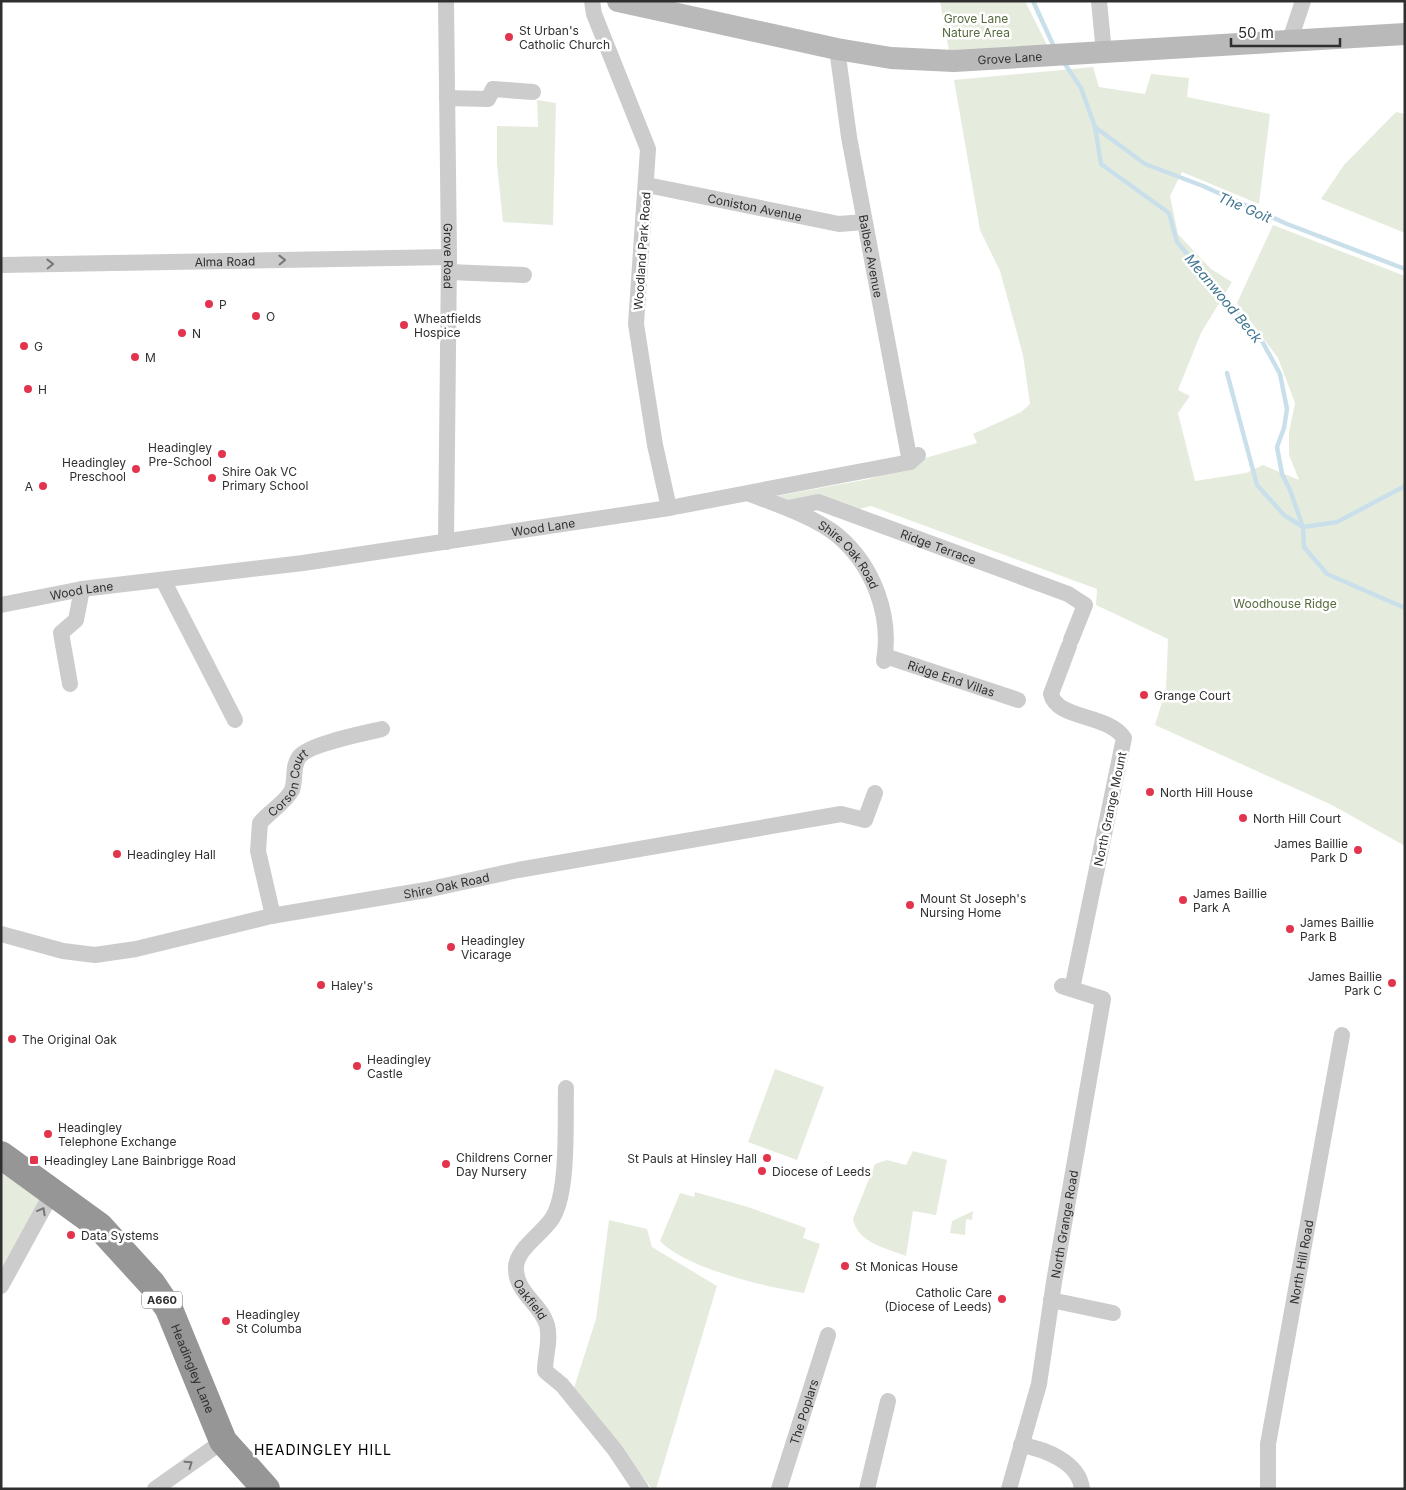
<svg xmlns="http://www.w3.org/2000/svg" width="1406" height="1490" viewBox="0 0 1406 1490" font-family="Inter,sans-serif">
	<rect width="100%" height="100%" fill="#fff"/>
	<g fill="#e6ecdd">
		<polygon points="940,1 1025,1 1047,45 949,51"/>
		<polygon points="1093,67 1099,87 1145,94 1151,74 1189,78 1187,97 1270,114 1259,204 1182,172 1170,196 1178,234 1211,269 1232,282 1201,333 1178,390 1190,396 1178,413 1195,481 1246,473 1263,465 1299,480 1289,455 1289,432 1295,403 1278,358 1237,303 1273,225 1405,276 1405,846 1332,805 1155,725 1166,689 1168,639 1096,605 1097,589 871,506 859,509 788,501 777,496 869,479 911,465 922,459 977,443 973,434 1021,412 1030,404 1023,355 1000,271 980,230 954,80"/>
		<polygon points="537,100 556,103 553,225 503,222 497,164 497,126 538,127"/>
		<polygon points="1396,112 1405,114 1405,233 1321,199 1344,165"/>
		<polygon points="775,1069 824,1087 797,1160 748,1142"/>
		<path d="M 913,1151 L 947,1160 L 936,1215 L 913,1211 L 906,1256 C 886,1248 858,1243 853,1219 L 875,1164 L 887,1160 L 906,1165 Z"/>
		<polygon points="1,1172 46,1203 1,1284"/>
		<path d="M 695,1192 L 748,1207 L 806,1228 L 803,1238 L 820,1244 L 804,1293 C 766,1287 687,1269 660,1241 L 680,1193 L 694,1197 Z"/>
		<polygon points="973,1211 972,1220 966,1219 965,1235 950,1233 952,1221"/>
		<polygon points="609,1220 647,1229 652,1247 717,1286 656,1489 652,1489 578,1392 573,1391 596,1319"/>
	</g>
	<g fill="none" stroke-linecap="round" stroke-linejoin="round">
		<g stroke="#c9e0eb" stroke-width="4.5">
			<polyline points="1033,1 1055,49"/>
			<polyline points="1063,61 1081,88 1095,127 1101,164 1169,213 1177,242 1262,341 1280,374 1287,409 1284,428 1277,447 1282,474 1290,490 1303,527 1304,547 1327,574 1405,608"/>
			<polyline points="1095,127 1145,164 1203,186 1287,224 1405,269"/>
			<polyline points="1227,373 1257,485 1284,515 1303,527 1337,522 1405,486"/>
		</g>
		<g stroke="#ccc" stroke-width="16">
			<path id="s1" d="M 446,1 L 449,257 L 446,542"/>
			<polyline points="592,1 594,14 648,149 636,324 655,445 669,508"/>
			<polyline points="1099,1 1104,53"/>
			<polyline points="1290,40 1303,1"/>
			<path id="s2" d="M 837,49 L 849,137 L 910,462"/>
			<polyline points="447,98 488,99 493,89 533,92"/>
			<path id="s3" d="M 647,185 L 839,224 L 864,222"/>
			<path id="s4" d="M 1,265 L 449,257"/>
			<polyline points="449,272 524,275"/>
			<path id="s5" d="M 750,494 C 776,504 815,517 837,535 C 873,565 892,615 884,661"/>
			<path id="s6" d="M 788,508 L 818,502 L 1068,594 L 1085,605 L 1071,640"/>
			<polyline points="163,580 235,720"/>
			<path id="s7" d="M 1,605 L 82,589 L 303,563 L 669,508 L 910,462 L 918,455"/>
			<path d="M 1069,646 L 1051,694 C 1057,720 1107,713 1124,738 L 1072,989"/>
			<path id="s8" d="M 885,656 L 1018,700"/>
			<polyline points="70,684 61,633 76,620 82,589"/>
			<path id="s9" d="M 273,916 L 258,851 L 260,823 C 269,812 286,802 292,790 C 296,779 292,767 299,757 C 308,744 366,733 382,729"/>
			<path id="s10" d="M 1,934 L 63,951 L 95,955 L 136,949 L 271,916 L 426,890 L 518,870 L 841,814 L 865,820 L 875,793"/>
			<path id="s11" d="M 566,1088 C 565,1120 569,1190 553,1217 C 544,1233 515,1249 516,1269 C 516,1293 541,1304 547,1325 C 551,1341 545,1355 545,1371 L 562,1385 L 615,1450 L 641,1489"/>
			<polyline points="1,1286 53,1191"/>
			<polyline points="1051,1300 1113,1313"/>
			<path d="M 1021,1445 C 1045,1449 1079,1462 1082,1489"/>
			<polyline points="155,1489 223,1441"/>
			<path id="s12" d="M 779,1489 L 828,1335"/>
			<polyline points="867,1489 888,1401"/>
			<path id="s13" d="M 1009,1489 L 1039,1384 L 1054,1282 L 1103,999 L 1062,986"/>
			<path id="s14" d="M 1268,1489 L 1268,1444 L 1342,1035"/>
		</g>
		<path stroke="#b9b9b9" stroke-width="22" id="s15" d="M 618,1 L 837,49 L 891,58 L 954,61 L 1405,34"/>
		<path stroke="#969696" stroke-width="28" id="s16" d="M 1,1155 L 99,1226 L 152,1284 L 169,1309 L 223,1441 L 266,1489"/>
	</g>
	<defs><path id="oneway-chevron" d="M-2-3.5L2.5 0L-2 3.5" fill="none" stroke-width="1.6" stroke-linecap="round" stroke-linejoin="round" transform="scale(1.25)"/></defs>
	<g stroke="#767676">
		<use href="#oneway-chevron" transform="translate(282 260) rotate(-1)"/>
		<use href="#oneway-chevron" transform="translate(50 264) rotate(-1)"/>
		<use href="#oneway-chevron" transform="translate(42 1211) rotate(-61)"/>
		<use href="#oneway-chevron" transform="translate(189 1464) rotate(-35)"/>
	</g>
	<g fill="#e2354d" stroke="#fff" stroke-width="2">
		<circle cx="509" cy="37" r="5"/>
		<circle cx="209" cy="304" r="5"/>
		<circle cx="256" cy="316" r="5"/>
		<circle cx="404" cy="325" r="5"/>
		<circle cx="182" cy="333" r="5"/>
		<circle cx="24" cy="346" r="5"/>
		<circle cx="135" cy="357" r="5"/>
		<circle cx="28" cy="389" r="5"/>
		<circle cx="222" cy="454" r="5"/>
		<circle cx="136" cy="469" r="5"/>
		<circle cx="212" cy="478" r="5"/>
		<circle cx="43" cy="486" r="5"/>
		<circle cx="1144" cy="695" r="5"/>
		<circle cx="1150" cy="792" r="5"/>
		<circle cx="1243" cy="818" r="5"/>
		<circle cx="1358" cy="850" r="5"/>
		<circle cx="117" cy="854" r="5"/>
		<circle cx="1183" cy="900" r="5"/>
		<circle cx="910" cy="905" r="5"/>
		<circle cx="1290" cy="929" r="5"/>
		<circle cx="451" cy="947" r="5"/>
		<circle cx="1392" cy="983" r="5"/>
		<circle cx="321" cy="985" r="5"/>
		<circle cx="12" cy="1039" r="5"/>
		<circle cx="357" cy="1066" r="5"/>
		<circle cx="48" cy="1134" r="5"/>
		<circle cx="767" cy="1158" r="5"/>
		<rect x="29" y="1155" width="10" height="10" rx="2.5"/>
		<circle cx="446" cy="1164" r="5"/>
		<circle cx="762" cy="1171" r="5"/>
		<circle cx="71" cy="1235" r="5"/>
		<circle cx="845" cy="1266" r="5"/>
		<circle cx="1002" cy="1299" r="5"/>
		<circle cx="226" cy="1321" r="5"/>
	</g>
	<g text-anchor="middle" dominant-baseline="central" stroke-width="5" stroke-linejoin="round" paint-order="stroke">
		<rect fill="#fff" stroke="#6d6d6d" stroke-width="1" x="142" y="1291.5" width="40" height="17" rx="4"/>
		<g font-size="11" font-weight="bold" fill="#2f2f2f">
			<text x="162" y="1300">A660</text>
		</g>
		<g font-size="12" fill="#556a3d" stroke="#fff">
			<text x="976" y="18">Grove Lane<tspan x="976" dy="14">Nature Area</tspan></text>
			<text x="1285" y="603">Woodhouse Ridge</text>
		</g>
		<g font-size="12" fill="#2f2f2f" stroke="#fff" text-anchor="start">
			<text x="519" y="30">St Urban's<tspan x="519" dy="14">Catholic Church</tspan></text>
			<text x="219" y="304">P</text>
			<text x="266" y="316">O</text>
			<text x="414" y="318">Wheatfields<tspan x="414" dy="14">Hospice</tspan></text>
			<text x="192" y="333">N</text>
			<text x="34" y="346">G</text>
			<text x="145" y="357">M</text>
			<text x="38" y="389">H</text>
			<text x="212" y="447" text-anchor="end">Headingley<tspan x="212" dy="14">Pre-School</tspan></text>
			<text x="126" y="462" text-anchor="end">Headingley<tspan x="126" dy="14">Preschool</tspan></text>
			<text x="222" y="471">Shire Oak VC<tspan x="222" dy="14">Primary School</tspan></text>
			<text x="33" y="486" text-anchor="end">A</text>
			<text x="1154" y="695">Grange Court</text>
			<text x="1160" y="792">North Hill House</text>
			<text x="1253" y="818">North Hill Court</text>
			<text x="1348" y="843" text-anchor="end">James Baillie<tspan x="1348" dy="14">Park D</tspan></text>
			<text x="127" y="854">Headingley Hall</text>
			<text x="1193" y="893">James Baillie<tspan x="1193" dy="14">Park A</tspan></text>
			<text x="920" y="898">Mount St Joseph's<tspan x="920" dy="14">Nursing Home</tspan></text>
			<text x="1300" y="922">James Baillie<tspan x="1300" dy="14">Park B</tspan></text>
			<text x="461" y="940">Headingley<tspan x="461" dy="14">Vicarage</tspan></text>
			<text x="1382" y="976" text-anchor="end">James Baillie<tspan x="1382" dy="14">Park C</tspan></text>
			<text x="331" y="985">Haley's</text>
			<text x="22" y="1039">The Original Oak</text>
			<text x="367" y="1059">Headingley<tspan x="367" dy="14">Castle</tspan></text>
			<text x="58" y="1127">Headingley<tspan x="58" dy="14">Telephone Exchange</tspan></text>
			<text x="456" y="1157">Childrens Corner<tspan x="456" dy="14">Day Nursery</tspan></text>
			<text x="757" y="1158" text-anchor="end">St Pauls at Hinsley Hall</text>
			<text x="44" y="1160">Headingley Lane Bainbrigge Road</text>
			<text x="772" y="1171">Diocese of Leeds</text>
			<text x="81" y="1235">Data Systems</text>
			<text x="855" y="1266">St Monicas House</text>
			<text x="992" y="1292" text-anchor="end">Catholic Care<tspan x="992" dy="14">(Diocese of Leeds)</tspan></text>
			<text x="236" y="1314">Headingley<tspan x="236" dy="14">St Columba</tspan></text>
		</g>
		<g font-size="12" fill="#2f2f2f" stroke="#fff">
			<text stroke="none"><textPath href="#s15" startOffset="398">Grove Lane</textPath></text>
			<text stroke="none"><textPath href="#s3" startOffset="110">Coniston Avenue</textPath></text>
			<text transform="translate(642 251) rotate(-86)">Woodland Park Road</text>
			<text stroke="none"><textPath href="#s2" startOffset="210">Balbec Avenue</textPath></text>
			<text stroke="none"><textPath href="#s1" startOffset="255">Grove Road</textPath></text>
			<text stroke="none"><textPath href="#s4" startOffset="224">Alma Road</textPath></text>
			<text stroke="none"><textPath href="#s7" startOffset="548">Wood Lane</textPath></text>
			<text stroke="none"><textPath href="#s6" startOffset="159">Ridge Terrace</textPath></text>
			<text stroke="none"><textPath href="#s5" startOffset="119">Shire Oak Road</textPath></text>
			<text stroke="none"><textPath href="#s7" startOffset="82">Wood Lane</textPath></text>
			<text stroke="none"><textPath href="#s8" startOffset="70">Ridge End Villas</textPath></text>
			<text stroke="none"><textPath href="#s9" startOffset="146">Corson Court</textPath></text>
			<text transform="translate(1110 809) rotate(-78)">North Grange Mount</text>
			<text stroke="none"><textPath href="#s10" startOffset="455">Shire Oak Road</textPath></text>
			<text stroke="none"><textPath href="#s13" startOffset="271">North Grange Road</textPath></text>
			<text stroke="none"><textPath href="#s14" startOffset="230">North Hill Road</textPath></text>
			<text stroke="none"><textPath href="#s11" startOffset="230">Oakfield</textPath></text>
			<text stroke="none"><textPath href="#s16" startOffset="294">Headingley Lane</textPath></text>
			<text stroke="none"><textPath href="#s12" startOffset="81">The Poplars</textPath></text>
		</g>
		<g font-size="14" font-style="italic" fill="#3e7590" stroke="#fff">
			<text transform="translate(1245 207) rotate(23)">The Goit</text>
			<text transform="translate(1224 298) rotate(50)">Meanwood Beck</text>
		</g>
		<g font-size="14" letter-spacing="1" fill="#000" stroke="#fff">
			<text x="323" y="1449">HEADINGLEY HILL</text>
		</g>
	</g>
	<rect width="1406" height="1490" fill="none" stroke="#2f2f2f" stroke-width="5"/>
	<path d="M1231 38v8h109v-8" fill="none" stroke="#2f2f2f" stroke-width="2.5"/>
	<text x="1238" y="38" font-size="15" fill="#2f2f2f" stroke="#ffffff" stroke-width="4" paint-order="stroke">50 m</text>
</svg>
